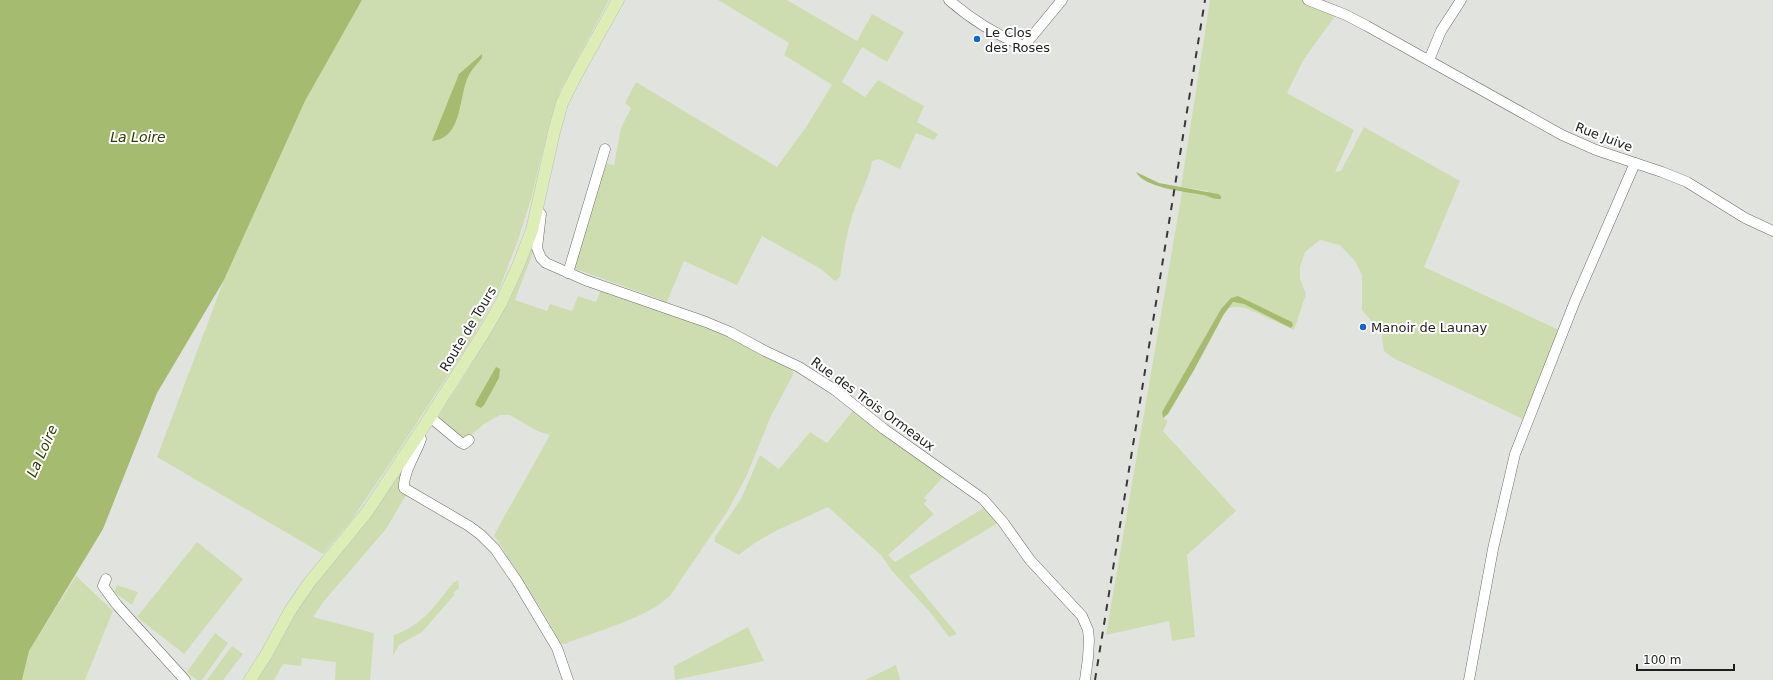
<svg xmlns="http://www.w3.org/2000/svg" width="1773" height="680" viewBox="0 0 1773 680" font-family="'DejaVu Sans',sans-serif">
	<rect width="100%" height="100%" fill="#e1e4de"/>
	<g fill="#ceddb0">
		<polygon points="362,0 609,0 560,91 550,121 531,199 518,240 499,290 471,340 393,459 353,518 323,554 157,457 224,280 305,101"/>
		<path d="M 718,0 L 787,0 L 857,41 L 872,14 L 904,32 L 887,62 L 862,47 L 842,82 L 865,97 L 878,80 L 924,106 L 917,122 L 938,134 L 934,140 L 916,133 L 900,169 L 879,159 L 872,161 C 872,171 856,204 852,216 C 846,236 843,256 840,277 L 835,281 L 821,269 L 762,236 L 737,285 L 684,261 L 666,304 L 659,299 L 573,268 L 604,163 L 614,165 L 621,128 L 631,108 L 625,103 L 636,82 L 777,167 L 806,127 L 832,85 L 784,55 L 789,43 Z"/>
		<polygon points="1210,0 1301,0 1336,15 1304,59 1287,93 1354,130 1335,172 1341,171 1364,127 1460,181 1424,267 1559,330 1523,419 1393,358 1384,351 1381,332 1362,310 1362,275 1355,261 1340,245 1320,240 1305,252 1300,267 1300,279 1306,294 1294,330 1246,308 1237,307 1221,309 1162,412 1163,418 1168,421 1163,431 1236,511 1187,555 1195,637 1172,641 1169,621 1106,635 1182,192 1208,196 1218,200 1208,191 1181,187"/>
		<path d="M 537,234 L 532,255 L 515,300 L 547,311 L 550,304 L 572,311 L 578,296 L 596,302 L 601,289 L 714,328 L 788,366 L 793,371 L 793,375 L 771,416 L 746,477 L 727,512 L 670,596 C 647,618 596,631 565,644 L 560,643 L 547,619 L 494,535 L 550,435 L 537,431 L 510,415 L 500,415 L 484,424 L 469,437 L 464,440 L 438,417 L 470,367 L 511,295 Z"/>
		<path d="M 855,408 L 945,475 L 924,498 L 927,500 L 924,504 L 934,514 L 888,555 L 895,562 L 987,506 L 998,523 L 909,576 L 957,634 L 949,637 L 929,611 L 892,571 L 881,555 L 828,507 C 799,521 764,533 739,555 L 715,542 L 715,537 L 741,499 L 760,455 L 779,469 L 810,432 L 827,443 Z"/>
		<polygon points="403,467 406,495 386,529 324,601 313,617 374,633 370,680 335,680 336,662 302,658 301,666 283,664 274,680 254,680 306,594"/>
		<polygon points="197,542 243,579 184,654 137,617"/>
		<polygon points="76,576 113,611 85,680 22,680 29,651"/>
		<path d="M 458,580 L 459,588 L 453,593 L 455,594 L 422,632 L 399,645 L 393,656 L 394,635 C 421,626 436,605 453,583 Z"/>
		<polygon points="117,585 138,592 132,605 114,592"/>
		<polygon points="748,627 764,661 675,680 674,666"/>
		<polygon points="215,633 228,643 202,680 197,680 187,672"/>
		<polygon points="232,646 243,654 223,680 207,680"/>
		<polygon points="896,665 900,680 865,680"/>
	</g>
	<g fill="#a5bc70">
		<polygon points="0,0 362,0 305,101 224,280 157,393 103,529 29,651 22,680 0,680"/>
		<path d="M 482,54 L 482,58 C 478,63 472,69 469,75 C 458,95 464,138 432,141 L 459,74 Z"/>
		<path d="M 1136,172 L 1159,183 L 1218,194 L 1221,196 L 1221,199 C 1215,200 1209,196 1203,195 C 1187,192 1144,188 1136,172 Z"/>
		<polygon points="1238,296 1292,322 1293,325 1291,328 1287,326 1244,304 1233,302 1224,314 1194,370 1168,414 1163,418 1162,412 1221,309 1231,298"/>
		<polygon points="496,367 500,369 499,378 484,405 481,408 475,405 476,402"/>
	</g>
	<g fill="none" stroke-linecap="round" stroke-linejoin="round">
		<g stroke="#6b6d68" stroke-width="11">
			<g id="minor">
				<path d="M 949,0 C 972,20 996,35 1024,46 L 1062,0"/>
				<polyline points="1308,0 1346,15 1367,26 1562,135 1596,150 1662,172 1687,182 1745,218 1773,231"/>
				<polyline points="1429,60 1441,31 1461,0"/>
				<polyline points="537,211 541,214 537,248 541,258 546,263 585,280 706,322 730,332 765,351 799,367 835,390 884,429 983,499 1003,522 1030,560 1082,616 1088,630 1089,640 1088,658 1085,680"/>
				<polyline points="568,273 605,149"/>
				<polyline points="430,417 460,442 464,444 469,440"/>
				<path d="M 419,434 L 421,439 C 416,454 403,472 404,488 L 469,526 L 481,535 L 495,549 L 517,581 L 557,648 L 568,680"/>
				<polyline points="106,579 103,586 117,605 185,680"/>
				<polyline points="1469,680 1493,549 1515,454 1575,301 1635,163"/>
			</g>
		</g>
		<g stroke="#c0c0c0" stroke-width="13">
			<polyline id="major" points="250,680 266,655 290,611 309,583 367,512 430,417 483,334 501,303 518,266 532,230 554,132 562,103 575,77 618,0"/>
		</g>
		<use href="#minor" stroke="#fff" stroke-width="10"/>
		<use href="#major" stroke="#dcedb6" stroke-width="12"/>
		<polyline stroke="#383937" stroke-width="2" stroke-dasharray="7 7" stroke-linecap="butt" points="1095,680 1205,0"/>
	</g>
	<g fill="#1166d0" stroke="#fff" stroke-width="1.5">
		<circle cx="977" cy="39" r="4"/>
		<circle cx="1363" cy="327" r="4"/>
	</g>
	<g text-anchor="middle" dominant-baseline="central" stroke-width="4" stroke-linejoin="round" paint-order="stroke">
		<g font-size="13" fill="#1e1f1d" stroke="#fff" text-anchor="start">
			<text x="985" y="32">Le Clos<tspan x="985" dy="15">des Roses</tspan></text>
			<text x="1371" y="327">Manoir de Launay</text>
		</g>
		<g font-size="13" fill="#1e1f1d" stroke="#fff">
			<text transform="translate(1604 137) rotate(21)">Rue Juive</text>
			<text transform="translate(468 329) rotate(-59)">Route de Tours</text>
			<text transform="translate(873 404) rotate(36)">Rue des Trois Ormeaux</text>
		</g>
		<g font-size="14" font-style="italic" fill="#2f3d02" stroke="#fff">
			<text x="138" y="137">La Loire</text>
			<text transform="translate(42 451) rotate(-66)">La Loire</text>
		</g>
	</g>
	<path d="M1637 664v6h97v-6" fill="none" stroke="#1e1f1d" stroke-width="2"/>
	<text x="1643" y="664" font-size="12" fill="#1e1f1d" stroke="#ffffff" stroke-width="3" paint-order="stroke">100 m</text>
</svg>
